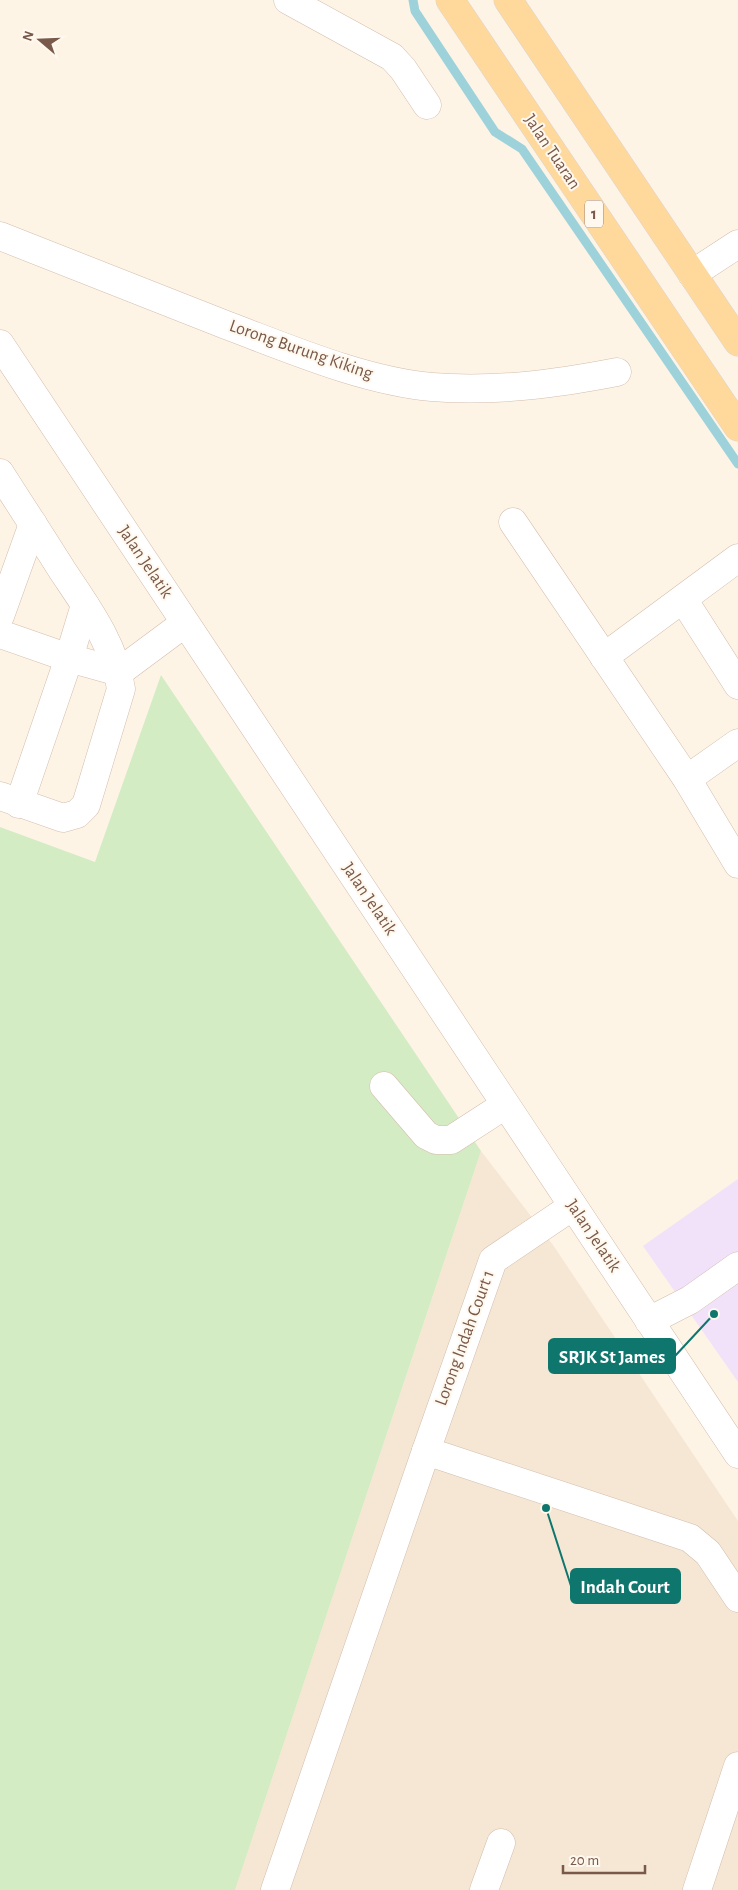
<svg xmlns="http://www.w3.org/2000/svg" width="738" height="1890" viewBox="0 0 738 1890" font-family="'Alegreya Sans',sans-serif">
	<rect width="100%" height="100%" fill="#fef4e6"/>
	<polygon fill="#f6e6d4" points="481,1151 553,1245 738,1521 738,1890 235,1890"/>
	<polygon fill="#f1e2fa" points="738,1179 738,1382 643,1246"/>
	<polygon fill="#d4ecc3" points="161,675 481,1151 235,1890 0,1890 0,827 95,862"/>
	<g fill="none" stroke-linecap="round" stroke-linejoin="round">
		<polyline stroke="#9ed2db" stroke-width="9" points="413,0 415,11 495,132 522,149 738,464"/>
		<g stroke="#d3bead" stroke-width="29">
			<g id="minor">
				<polyline points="288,0 392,57 403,69 427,105"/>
				<path d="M 0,236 C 75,266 151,295 226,325 C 290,349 364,381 432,387 C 495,392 555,384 617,372"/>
				<polyline points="692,274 738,244"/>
				<polyline points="0,344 738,1454"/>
				<path d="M 0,473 C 21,506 42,538 62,570 C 86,606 115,645 121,689 L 86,805 L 77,814 L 63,818 L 0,796"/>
				<polyline points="513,522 687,779 738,864"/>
				<polyline points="683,599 738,685"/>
				<polyline points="0,616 33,524"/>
				<polyline points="0,634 69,658 119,672"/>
				<polyline points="604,657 738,558"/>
				<polyline points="119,672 185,623"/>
				<polyline points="687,779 738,743"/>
				<polyline points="19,804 69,658 85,605"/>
				<polyline points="384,1086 426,1135 436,1140 451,1140 505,1105"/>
				<polyline points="649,1321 690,1300 738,1266"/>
				<polyline points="426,1451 690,1538 708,1553 738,1598"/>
				<polyline points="275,1890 426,1451 493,1260 573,1206"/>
				<polyline points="484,1890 501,1843"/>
				<polyline points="697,1890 738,1766"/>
			</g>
		</g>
		<g stroke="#dcd4d0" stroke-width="29">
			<g id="major">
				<polyline points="450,0 738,427"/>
				<polyline points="508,0 738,342"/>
			</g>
		</g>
		<use href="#minor" stroke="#fff" stroke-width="28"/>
		<use href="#major" stroke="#ffd99c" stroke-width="28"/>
	</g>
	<g text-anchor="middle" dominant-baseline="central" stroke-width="4" stroke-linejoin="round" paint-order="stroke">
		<rect fill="#fff8ee" stroke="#a1897a" stroke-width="1" x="585" y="200.5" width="18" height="27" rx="4"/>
		<g font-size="16" font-weight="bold" fill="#795949">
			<text x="594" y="214">1</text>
		</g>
		<g font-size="18" fill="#795949" stroke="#fff8ee">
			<text transform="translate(552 152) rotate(56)">Jalan Tuaran</text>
			<text transform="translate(301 350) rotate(19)">Lorong Burung Kiking</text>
			<text transform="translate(145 562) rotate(56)">Jalan Jelatik</text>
			<text transform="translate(369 899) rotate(56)">Jalan Jelatik</text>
			<text transform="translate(593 1236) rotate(56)">Jalan Jelatik</text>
			<text transform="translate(465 1338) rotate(-70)">Lorong Indah Court 1</text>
		</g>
	</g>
	<path fill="none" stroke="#0f766e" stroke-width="2" d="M714 1314L675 1356M546 1508L571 1586"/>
	<g fill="#0f766e" stroke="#fff8ee" stroke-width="2">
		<circle cx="714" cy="1314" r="5"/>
		<circle cx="546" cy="1508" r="5"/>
	</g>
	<g fill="#0f766e" stroke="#0f766e" stroke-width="2">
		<rect x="549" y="1339" width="126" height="34" rx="5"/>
		<rect x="571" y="1569" width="109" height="34" rx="5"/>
	</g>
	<g font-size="19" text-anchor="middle" font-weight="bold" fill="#fff">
		<text x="612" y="1363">SRJK St James</text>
		<text x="625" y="1593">Indah Court</text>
	</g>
	<g transform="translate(40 40) rotate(289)" stroke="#fff8ee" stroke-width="4" paint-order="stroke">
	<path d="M0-4L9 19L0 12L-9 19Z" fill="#795949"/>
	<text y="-8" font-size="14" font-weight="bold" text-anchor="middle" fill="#795949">N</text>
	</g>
	<path d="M563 1865v8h82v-8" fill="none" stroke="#795949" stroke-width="2.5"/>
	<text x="570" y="1865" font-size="15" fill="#795949" stroke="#fff8ee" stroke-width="4" paint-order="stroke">20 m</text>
</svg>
